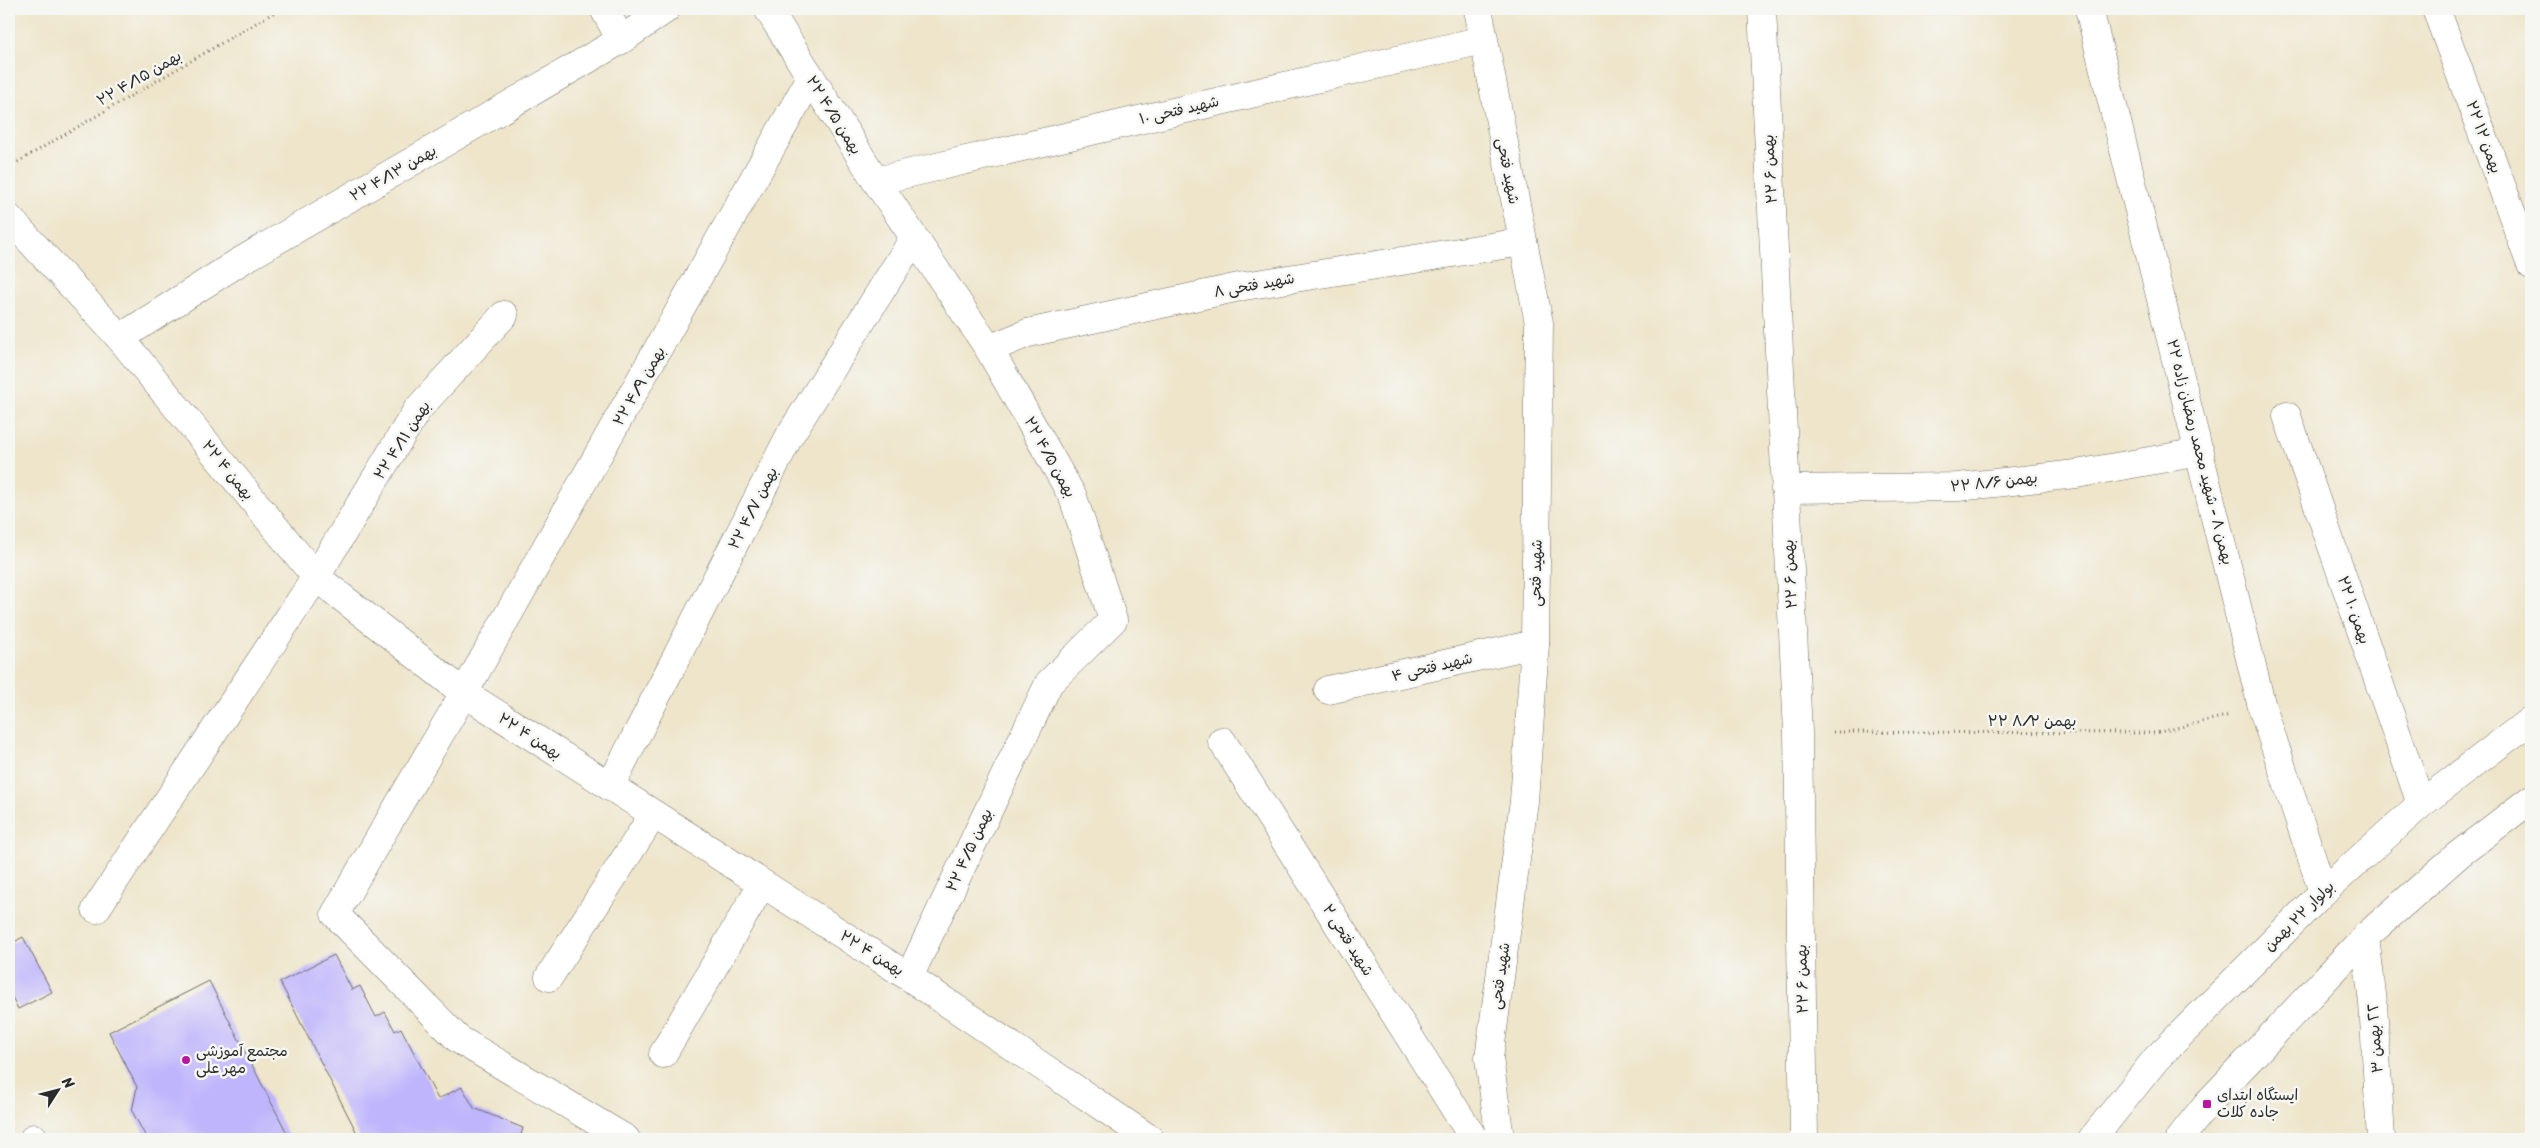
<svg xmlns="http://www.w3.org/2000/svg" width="2540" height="1148" viewBox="0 0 2540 1148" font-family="Sriracha,'Playpen Sans Arabic',sans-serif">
	<rect width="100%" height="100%" fill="#f6f6f2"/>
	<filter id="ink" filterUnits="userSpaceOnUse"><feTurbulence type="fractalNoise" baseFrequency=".02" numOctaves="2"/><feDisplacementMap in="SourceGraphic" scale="10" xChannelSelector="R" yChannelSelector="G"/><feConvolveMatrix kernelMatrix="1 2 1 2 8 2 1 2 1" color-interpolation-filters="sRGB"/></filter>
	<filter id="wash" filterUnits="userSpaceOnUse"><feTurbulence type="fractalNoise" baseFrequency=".0096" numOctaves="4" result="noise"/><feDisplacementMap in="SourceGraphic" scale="20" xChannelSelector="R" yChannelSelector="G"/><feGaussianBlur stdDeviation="1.12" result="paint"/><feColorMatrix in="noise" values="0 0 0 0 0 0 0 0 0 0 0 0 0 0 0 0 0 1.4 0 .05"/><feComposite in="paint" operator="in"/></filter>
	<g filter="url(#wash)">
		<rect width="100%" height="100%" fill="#eee5ca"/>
		<g id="blocks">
			<g fill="#bfb5fc">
				<polygon points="23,937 52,992 18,1009 9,991 9,945"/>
				<polygon points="334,955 352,990 360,986 376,1017 385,1012 395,1031 401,1028 438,1099 462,1087 474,1108 523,1128 521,1135 532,1139 360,1139 280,982"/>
				<polygon points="209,981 290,1139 147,1139 132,1111 137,1087 109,1032"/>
			</g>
		</g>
	</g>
	<g filter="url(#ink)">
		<use href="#blocks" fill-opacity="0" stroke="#6f6c63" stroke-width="1"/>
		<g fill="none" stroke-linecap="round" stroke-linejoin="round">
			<g stroke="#6f6c63" stroke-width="29">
				<g id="minor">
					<polyline points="604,9 621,40"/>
					<polyline points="768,9 876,181 989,349 1073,497 1113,620 1049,683 909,977"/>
					<polyline points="1478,9 1539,323 1535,644 1524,801 1489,1058 1500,1139"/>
					<polyline points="1762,9 1798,732 1804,1139"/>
					<polyline points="2089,9 2262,707 2323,892"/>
					<polyline points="2436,9 2531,265"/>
					<polyline points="876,181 1483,40"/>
					<polyline points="9,218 120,338 316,577 464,693 909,977 1150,1139"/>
					<polyline points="120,338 239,262 621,40 666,9"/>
					<polyline points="989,349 1028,333 1244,286 1522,242"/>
					<polyline points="2287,416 2421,804"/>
					<polyline points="1785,489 1958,487 2076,474 2200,452"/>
					<polyline points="1328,690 1535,644"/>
					<polyline points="1222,741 1474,1139"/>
					<polyline points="610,787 790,435 914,238"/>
					<polyline points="96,909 316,577 417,410 504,315"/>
					<polyline points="2365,937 2373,1003 2381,1139"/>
					<polyline points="549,977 653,815"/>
					<polyline points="663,1054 762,884"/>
					<polyline points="34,1138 35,1139"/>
					<polyline points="626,1139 458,1039 335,914 464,693 811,77"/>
				</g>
			</g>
			<g stroke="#6f6c63" stroke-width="29">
				<g id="major">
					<polyline points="2092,1139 2156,1059 2323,892 2421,804 2531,720"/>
					<polyline points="2179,1139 2207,1104 2365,937 2458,855 2531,799"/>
				</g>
			</g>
			<g stroke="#6f6c63" stroke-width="3" stroke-dasharray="1 4" stroke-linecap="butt">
				<polyline points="9,167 280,9"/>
				<polyline points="1833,732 2156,733 2230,715"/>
			</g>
			<use href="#minor" stroke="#fff" stroke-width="28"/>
			<use href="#major" stroke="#fff" stroke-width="28"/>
		</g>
	</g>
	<g fill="#b5179e" stroke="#f6f6f2" stroke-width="2">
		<circle cx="186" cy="1060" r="5"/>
		<rect x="2202" y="1099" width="10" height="10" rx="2.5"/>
	</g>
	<g text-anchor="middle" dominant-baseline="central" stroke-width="5" stroke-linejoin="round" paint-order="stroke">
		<g font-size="15" fill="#2b2b2b" stroke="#f6f6f2">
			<text transform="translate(139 78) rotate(-30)">۲۲ بهمن ۴/۱۵</text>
			<text transform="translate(1179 110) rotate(-13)">شهید فتحی ۱۰</text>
			<text transform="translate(834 115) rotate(58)">۲۲ بهمن ۴/۵</text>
			<text transform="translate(2484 137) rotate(70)">۲۲ بهمن ۱۲</text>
			<text transform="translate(1770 169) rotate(-93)">۲۲ بهمن ۶</text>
			<text transform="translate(1508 171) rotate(79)">شهید فتحی</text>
			<text transform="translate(393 173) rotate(-30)">۲۲ بهمن ۴/۱۳</text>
			<text transform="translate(1254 285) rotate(-10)">شهید فتحی ۸</text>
			<text transform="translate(639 386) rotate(-60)">۲۲ بهمن ۴/۹</text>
			<text transform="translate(402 440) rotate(-57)">۲۲ بهمن ۴/۱۱</text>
			<text transform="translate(2200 452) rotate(76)">۲۲ بهمن ۸ - شهید محمد رمضان زاده</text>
			<text transform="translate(1050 457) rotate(61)">۲۲ بهمن ۴/۵</text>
			<text transform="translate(228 470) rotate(51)">۲۲ بهمن ۴</text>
			<text transform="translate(1994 482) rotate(-6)">۲۲ بهمن ۸/۶</text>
			<text transform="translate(753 508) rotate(-63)">۲۲ بهمن ۴/۷</text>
			<text transform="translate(1536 573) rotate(-89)">شهید فتحی</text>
			<text transform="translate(1790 574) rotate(-93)">۲۲ بهمن ۶</text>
			<text transform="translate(2354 610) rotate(71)">۲۲ بهمن ۱۰</text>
			<text transform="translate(1432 667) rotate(-13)">شهید فتحی ۴</text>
			<text x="2032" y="721">۲۲ بهمن ۸/۲</text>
			<text transform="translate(530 736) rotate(33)">۲۲ بهمن ۴</text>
			<text transform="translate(969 850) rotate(-65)">۲۲ بهمن ۴/۵</text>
			<text transform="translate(2299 916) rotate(-45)">بولوار ۲۲ بهمن</text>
			<text transform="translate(1348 940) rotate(58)">شهید فتحی ۲</text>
			<text transform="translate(872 953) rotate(32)">۲۲ بهمن ۴</text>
			<text transform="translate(1500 976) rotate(-82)">شهید فتحی</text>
			<text transform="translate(1802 979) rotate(-91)">۲۲ بهمن ۶</text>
			<text transform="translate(2375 1038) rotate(-94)">٢٢ بهمن ۳</text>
		</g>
		<g font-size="15" fill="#2b2b2b" stroke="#f6f6f2" text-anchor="start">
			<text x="196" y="1051">مجتمع آموزشی<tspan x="196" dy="17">مهر علی</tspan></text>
			<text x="2217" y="1095">ایستگاه ابتدای<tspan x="2217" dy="17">جاده کلات</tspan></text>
		</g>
	</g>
	<rect width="2540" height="1148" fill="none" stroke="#f6f6f2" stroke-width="30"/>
	<g transform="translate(58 1090) rotate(54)" stroke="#f6f6f2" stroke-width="4" paint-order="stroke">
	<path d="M0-4L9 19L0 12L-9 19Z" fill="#2b2b2b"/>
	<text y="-8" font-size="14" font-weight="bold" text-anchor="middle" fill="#2b2b2b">N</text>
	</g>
</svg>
